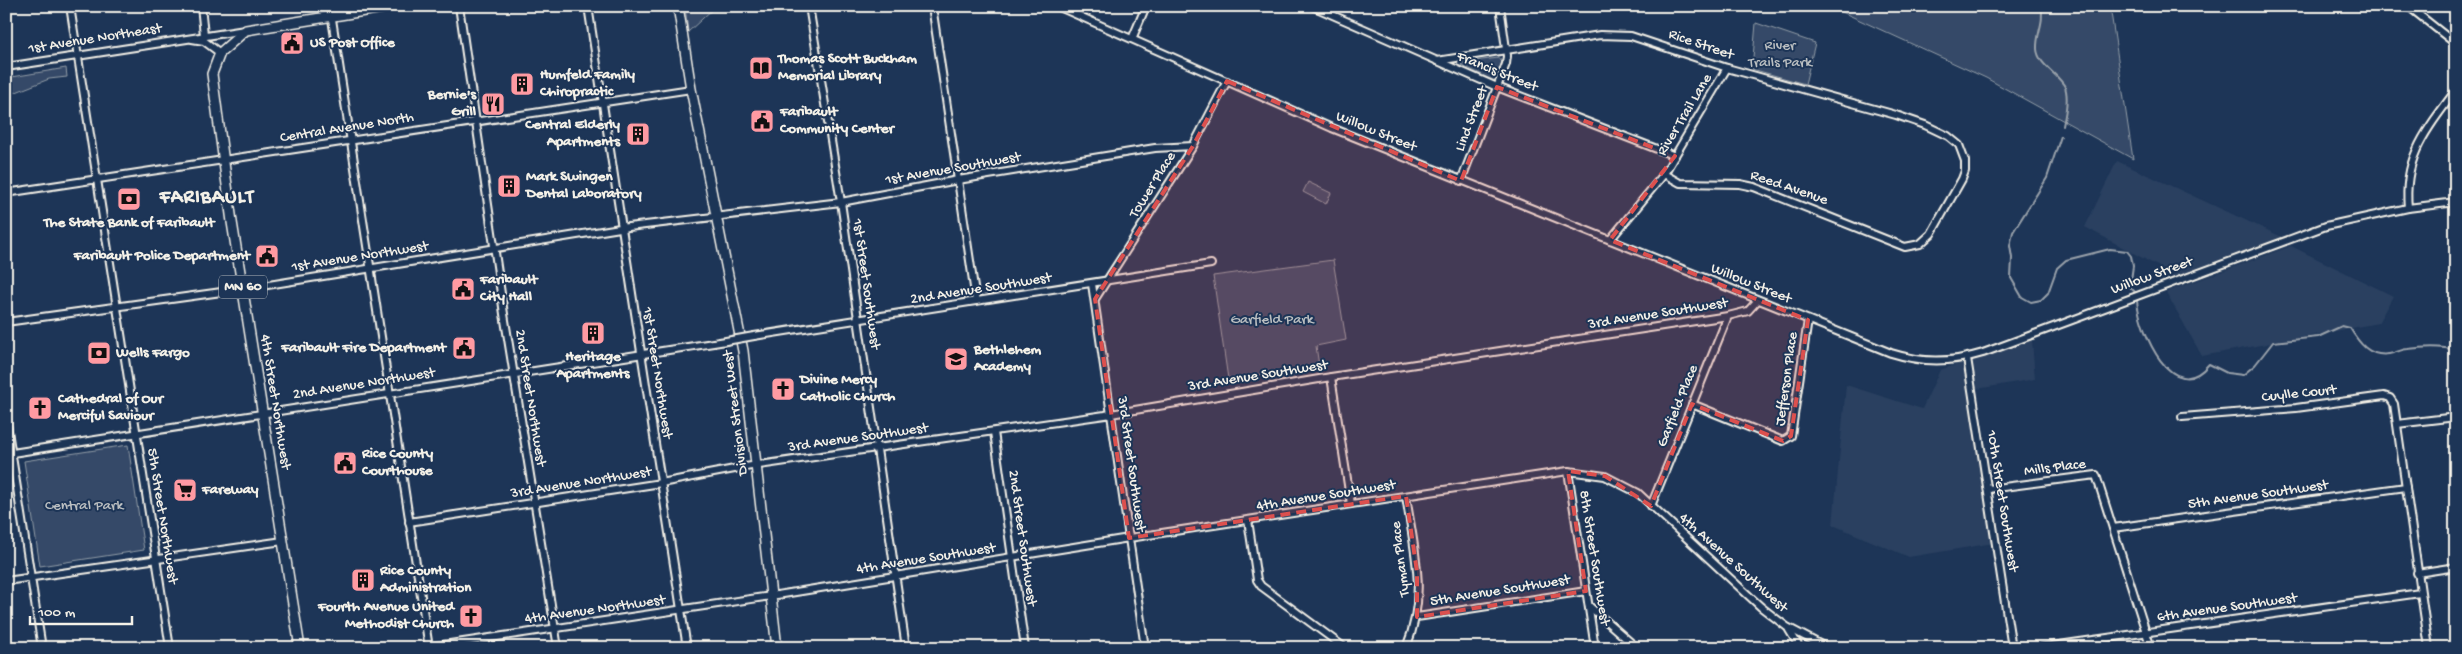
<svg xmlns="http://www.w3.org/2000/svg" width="2462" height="654" viewBox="0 0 2462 654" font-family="'Gochi Hand',sans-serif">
	<rect width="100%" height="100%" fill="#1d3557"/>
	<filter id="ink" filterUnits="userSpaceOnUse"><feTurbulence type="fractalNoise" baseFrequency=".02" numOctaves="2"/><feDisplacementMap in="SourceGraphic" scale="10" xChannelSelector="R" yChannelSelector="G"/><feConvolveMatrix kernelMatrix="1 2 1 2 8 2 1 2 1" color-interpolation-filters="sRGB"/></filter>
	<g filter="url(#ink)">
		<g fill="#2a4060">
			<polygon points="2117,161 2282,237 2176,276 2085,227"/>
			<polygon points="2291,246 2393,296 2378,323 2202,356 2166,292"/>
			<polygon points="2032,340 2035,379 1977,389 2000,542 1909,557 1833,525 1846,385 1922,409 1940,370"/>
		</g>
		<g fill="#354a67" stroke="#949ea8">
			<polygon points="685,6 716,6 688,32"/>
			<polygon points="1829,6 2110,6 2133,159 1986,78"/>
			<polygon points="1756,23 1815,43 1805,84 1752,69"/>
			<polygon points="1499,58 1502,62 1495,81 1461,65 1465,62"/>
			<polygon points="66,68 67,77 49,79 6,96 6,78"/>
			<polygon points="1308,182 1331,193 1326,204 1303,192"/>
			<polygon points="1333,260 1346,340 1316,346 1319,366 1228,379 1213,276"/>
			<polygon points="128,445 144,550 40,566 24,461"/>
		</g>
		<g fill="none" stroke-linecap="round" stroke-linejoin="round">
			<g stroke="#9aa2ab" stroke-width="2">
				<path d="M 2041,6 C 2045,22 2036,34 2037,49 C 2038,65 2059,74 2065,87 C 2069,99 2065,115 2063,126"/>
				<polyline points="2061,136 2047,178 2013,232 2010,246 2012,258 2011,278 2022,297 2031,302 2041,300 2048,293 2057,268 2066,260 2110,249 2127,251 2131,256 2133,266 2130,287 2135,292"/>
				<path d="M 2137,301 C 2140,332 2173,408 2209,364 L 2227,373 L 2243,375 L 2255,365 L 2273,342 L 2318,337 L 2342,326 L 2350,328 C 2359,343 2369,357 2389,354 C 2396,353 2402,349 2408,349 C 2423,347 2441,346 2456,350"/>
			</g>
			<g stroke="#f4f1e8" stroke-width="10">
				<g id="minor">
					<polyline points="70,6 170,648"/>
					<polyline points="201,6 204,35"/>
					<polyline points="330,6 429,648"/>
					<polyline points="459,6 504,314 558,648"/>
					<path d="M 588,6 C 619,220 654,434 687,648"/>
					<polyline points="809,6 841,202 906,648"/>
					<polyline points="932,6 976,301"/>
					<path d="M 1057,6 L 1332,128 L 1891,353 C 1923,363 1950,363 1983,353 L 2326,226 L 2408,208 L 2456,202"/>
					<polyline points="1312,6 1497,87 1675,156"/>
					<polyline points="2408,6 2456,44"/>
					<polyline points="192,39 204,41 220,53"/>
					<polyline points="1132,39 1146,6"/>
					<polyline points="1437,61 1600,35 1631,36 1727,68 1896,115 1925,125 1948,136 1959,145 1965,161 1965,171 1962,179 1931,234 1920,244 1905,247 1754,187 1740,184 1680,183 1664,174 1610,240"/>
					<polyline points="6,67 245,30"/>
					<polyline points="1664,174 1727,68"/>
					<polyline points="1461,181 1506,64 1507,56 1500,6"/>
					<polyline points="6,193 691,89"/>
					<path d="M 2408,208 C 2403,156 2427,130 2456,90"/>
					<polyline points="1092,284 1145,648"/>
					<polyline points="1095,299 1193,146 1227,81"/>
					<polyline points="6,322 243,289 620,228 841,202 958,180 1155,148 1193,146"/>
					<polyline points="754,336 1211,264"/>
					<polyline points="1967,358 2012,648"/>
					<polyline points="1331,377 1351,504"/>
					<polyline points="1692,404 1783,441 1791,436 1808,320"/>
					<polyline points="2182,417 2296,408 2384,396 2390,398 2394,404 2429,648"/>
					<polyline points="6,418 42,648"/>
					<polyline points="2397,424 2456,417"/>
					<polyline points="994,432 1025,648"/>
					<polyline points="6,454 726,341"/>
					<polyline points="1568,471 1595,648"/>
					<polyline points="1988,489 2096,475 2151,648"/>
					<path d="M 1406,496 C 1414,551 1428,594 1406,648"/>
					<polyline points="1651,506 1728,316"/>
					<polyline points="1248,520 1257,580 1261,586 1345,648"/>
					<polyline points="409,522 661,483 745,467 1105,415 1331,377 1728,316 1748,311 1758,300"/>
					<polyline points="2113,528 2406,487"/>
					<polyline points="2417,573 2456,567"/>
					<polyline points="6,581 283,541"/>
					<polyline points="1589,606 1637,648"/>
					<polyline points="1417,617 1586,591"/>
					<polyline points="1789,630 1800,648"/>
					<polyline points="423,648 771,596 1129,538 1568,471 1605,476 1638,493 1761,607 1787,627 1827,648"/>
					<polyline points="1256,648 1257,648"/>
					<polyline points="2003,648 2012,647"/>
					<polyline points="2038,648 2420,593"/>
				</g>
			</g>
			<g stroke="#f4f1e8" stroke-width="12">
				<g id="major">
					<polyline points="678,6 691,89 743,351 777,648"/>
					<polyline points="300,648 232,222 212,74 220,53 246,30 396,6"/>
				</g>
			</g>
			<use href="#minor" stroke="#1d3557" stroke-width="6"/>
			<use href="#major" stroke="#1d3557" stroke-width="9"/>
			<g stroke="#f4f1e8" stroke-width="10" stroke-linecap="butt">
				<polyline id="minor-bridge" points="726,341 754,336"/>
			</g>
			<use href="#minor-bridge" stroke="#1d3557" stroke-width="6"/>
		</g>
	</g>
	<path fill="#dc504e" fill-opacity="0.2" stroke="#dc504e" stroke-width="4" stroke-dasharray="10 6" stroke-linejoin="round" d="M 1227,81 L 1461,181 L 1497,87 L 1675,156 L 1610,240 L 1808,320 L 1791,436 L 1783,441 L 1692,404 L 1651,506 L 1605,476 L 1568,471 L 1586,591 L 1417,617 L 1417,572 L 1406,496 L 1129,538 L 1095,299 L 1193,146 Z"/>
	<defs>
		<g id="civic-square" transform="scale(1.25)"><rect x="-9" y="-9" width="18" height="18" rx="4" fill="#ff9aa2" stroke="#1d3557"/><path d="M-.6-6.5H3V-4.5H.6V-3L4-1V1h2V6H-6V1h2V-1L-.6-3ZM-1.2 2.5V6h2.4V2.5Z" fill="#111"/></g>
		<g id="library-square" transform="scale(1.25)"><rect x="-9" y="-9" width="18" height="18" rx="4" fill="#ff9aa2" stroke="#1d3557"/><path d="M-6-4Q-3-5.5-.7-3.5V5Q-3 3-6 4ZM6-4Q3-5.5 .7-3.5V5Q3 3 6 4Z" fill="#111"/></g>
		<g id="building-square" transform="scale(1.25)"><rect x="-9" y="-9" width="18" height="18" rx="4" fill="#ff9aa2" stroke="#1d3557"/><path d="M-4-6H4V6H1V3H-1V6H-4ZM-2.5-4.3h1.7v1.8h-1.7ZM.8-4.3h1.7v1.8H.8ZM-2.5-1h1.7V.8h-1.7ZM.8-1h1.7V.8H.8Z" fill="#111"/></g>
		<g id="restaurant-square" transform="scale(1.25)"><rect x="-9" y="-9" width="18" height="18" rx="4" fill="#ff9aa2" stroke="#1d3557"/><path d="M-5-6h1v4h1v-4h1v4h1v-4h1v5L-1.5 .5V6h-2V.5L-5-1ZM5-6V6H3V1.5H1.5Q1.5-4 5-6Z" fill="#111"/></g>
		<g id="bank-square" transform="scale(1.25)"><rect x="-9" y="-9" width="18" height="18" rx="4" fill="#ff9aa2" stroke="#1d3557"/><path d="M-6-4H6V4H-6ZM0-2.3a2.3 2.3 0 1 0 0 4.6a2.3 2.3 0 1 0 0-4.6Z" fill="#111"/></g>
		<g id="school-square" transform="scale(1.25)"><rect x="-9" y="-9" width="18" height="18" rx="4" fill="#ff9aa2" stroke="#1d3557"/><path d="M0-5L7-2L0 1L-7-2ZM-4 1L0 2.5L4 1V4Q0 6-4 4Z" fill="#111"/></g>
		<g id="church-square" transform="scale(1.25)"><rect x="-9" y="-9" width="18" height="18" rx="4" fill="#ff9aa2" stroke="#1d3557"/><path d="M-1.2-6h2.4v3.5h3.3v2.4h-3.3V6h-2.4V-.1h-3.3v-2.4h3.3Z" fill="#111"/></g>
		<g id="supermarket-square" transform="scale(1.25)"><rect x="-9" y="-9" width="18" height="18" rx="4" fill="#ff9aa2" stroke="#1d3557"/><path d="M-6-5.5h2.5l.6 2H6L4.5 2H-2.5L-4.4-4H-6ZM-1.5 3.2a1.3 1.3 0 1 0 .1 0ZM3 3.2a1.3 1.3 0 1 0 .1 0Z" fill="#111"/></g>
	</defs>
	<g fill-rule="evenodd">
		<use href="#civic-square" x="292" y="43"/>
		<use href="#library-square" x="761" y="68"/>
		<use href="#building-square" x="522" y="84"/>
		<use href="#restaurant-square" x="493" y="104"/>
		<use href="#civic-square" x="762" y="121"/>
		<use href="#building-square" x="638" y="134"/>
		<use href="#building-square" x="509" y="186"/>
		<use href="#bank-square" x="129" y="199"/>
		<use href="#civic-square" x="267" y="256"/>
		<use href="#civic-square" x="463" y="289"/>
		<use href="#building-square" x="593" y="333"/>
		<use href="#civic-square" x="464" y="348"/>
		<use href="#bank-square" x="99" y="353"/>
		<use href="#school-square" x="956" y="359"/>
		<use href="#church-square" x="783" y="389"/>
		<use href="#church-square" x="40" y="408"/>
		<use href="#civic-square" x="345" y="463"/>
		<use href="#supermarket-square" x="185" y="490"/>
		<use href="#building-square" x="363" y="580"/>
		<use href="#church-square" x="471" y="616"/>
	</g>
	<g text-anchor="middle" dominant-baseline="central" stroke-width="4" stroke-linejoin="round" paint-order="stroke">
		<rect fill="#1d3557" stroke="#b4b9bc" stroke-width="1" x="219" y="275.5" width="48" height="23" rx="4"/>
		<g font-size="14" font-weight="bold" fill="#f4f1e8">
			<text x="243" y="287">MN 60</text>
		</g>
		<g font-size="15" fill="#f4f1e8" stroke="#1d3557">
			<text transform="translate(95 39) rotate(-9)">1st Avenue Northeast</text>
			<text transform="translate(1701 45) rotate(19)">Rice Street</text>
			<text transform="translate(1497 72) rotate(22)">Francis Street</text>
			<text transform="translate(1685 115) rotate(-59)">River Trail Lane</text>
			<text transform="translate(1472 119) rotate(-69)">Lind Street</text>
			<text transform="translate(347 128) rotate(-9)">Central Avenue North</text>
			<text transform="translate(1376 132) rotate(22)">Willow Street</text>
			<text transform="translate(953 169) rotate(-10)">1st Avenue Southwest</text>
			<text transform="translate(1153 185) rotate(-58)">Tower Place</text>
			<text transform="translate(1789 188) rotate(19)">Reed Avenue</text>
			<text transform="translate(360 257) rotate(-9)">1st Avenue Northwest</text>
			<text transform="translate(2152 276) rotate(-20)">Willow Street</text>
			<text transform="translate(866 284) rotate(82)">1st Street Southwest</text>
			<text transform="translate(1751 284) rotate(22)">Willow Street</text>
			<text transform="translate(981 289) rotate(-9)">2nd Avenue Southwest</text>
			<text transform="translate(1658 314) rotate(-9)">3rd Avenue Southwest</text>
			<text transform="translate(657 373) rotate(81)">1st Street Northwest</text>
			<text transform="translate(1258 376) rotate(-9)">3rd Avenue Southwest</text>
			<text transform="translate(1787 379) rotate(-82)">Jefferson Place</text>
			<text transform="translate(364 384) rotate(-9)">2nd Avenue Northwest</text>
			<text transform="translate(2299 394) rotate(-6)">Cuylle Court</text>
			<text transform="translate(530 398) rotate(81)">2nd Street Northwest</text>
			<text transform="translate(275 402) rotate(81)">4th Street Northwest</text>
			<text transform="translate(1678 406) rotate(-68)">Garfield Place</text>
			<text transform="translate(736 413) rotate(-97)">Division Street West</text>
			<text transform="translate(858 438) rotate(-8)">3rd Avenue Southwest</text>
			<text transform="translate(1131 464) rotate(82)">3rd Street Southwest</text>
			<text transform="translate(2055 468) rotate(-7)">Mills Place</text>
			<text transform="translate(581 483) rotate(-9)">3rd Avenue Northwest</text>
			<text transform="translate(2258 495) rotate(-8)">5th Avenue Southwest</text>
			<text transform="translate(1326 496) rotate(-9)">4th Avenue Southwest</text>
			<text transform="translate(2002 501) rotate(81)">10th Street Southwest</text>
			<text transform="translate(162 516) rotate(81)">5th Street Northwest</text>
			<text transform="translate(1022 538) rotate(82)">2nd Street Southwest</text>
			<text transform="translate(1594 558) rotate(81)">8th Street Southwest</text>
			<text transform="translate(926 559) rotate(-9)">4th Avenue Southwest</text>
			<text transform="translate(1401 559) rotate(-97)">Tyman Place</text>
			<text transform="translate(1733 563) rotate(42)">4th Avenue Southwest</text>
			<text transform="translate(1500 591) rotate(-9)">5th Avenue Southwest</text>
			<text transform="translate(2227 608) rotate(-8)">6th Avenue Southwest</text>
			<text transform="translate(595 610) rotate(-8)">4th Avenue Northwest</text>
		</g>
		<g font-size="15" font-weight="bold" fill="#f4f1e8" stroke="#1d3557" text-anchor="start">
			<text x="310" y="43">US Post Office</text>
			<text x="778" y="59">Thomas Scott Buckham<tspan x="778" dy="17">Memorial Library</tspan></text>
			<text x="540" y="75">Humfeld Family<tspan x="540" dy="17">Chiropractic</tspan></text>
			<text x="476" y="95" text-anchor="end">Bernie's<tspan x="476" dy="17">Grill</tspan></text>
			<text x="780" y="112">Faribault<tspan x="780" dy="17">Community Center</tspan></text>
			<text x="620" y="125" text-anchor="end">Central Elderly<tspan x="620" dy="17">Apartments</tspan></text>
			<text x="526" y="177">Mark Swingen<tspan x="526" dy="17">Dental Laboratory</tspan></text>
			<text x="129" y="223" text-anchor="middle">The State Bank of Faribault</text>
			<text x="250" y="256" text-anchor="end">Faribault Police Department</text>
			<text x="480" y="280">Faribault<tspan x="480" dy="17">City Hall</tspan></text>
			<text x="446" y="348" text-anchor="end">Faribault Fire Department</text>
			<text x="974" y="350">Bethlehem<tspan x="974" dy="17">Academy</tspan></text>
			<text x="116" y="353">Wells Fargo</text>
			<text x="593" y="357" text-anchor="middle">Heritage<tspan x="593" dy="17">Apartments</tspan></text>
			<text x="800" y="380">Divine Mercy<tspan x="800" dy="17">Catholic Church</tspan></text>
			<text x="58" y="399">Cathedral of Our<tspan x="58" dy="17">Merciful Saviour</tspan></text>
			<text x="362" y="454">Rice County<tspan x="362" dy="17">Courthouse</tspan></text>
			<text x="202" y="490">Fareway</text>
			<text x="380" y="571">Rice County<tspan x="380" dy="17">Administration</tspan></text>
			<text x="454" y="607" text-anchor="end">Fourth Avenue United<tspan x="454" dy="17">Methodist Church</tspan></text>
		</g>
		<g font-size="15" fill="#bbbfc1" stroke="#1d3557">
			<text x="1780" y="46">River<tspan x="1780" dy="17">Trails Park</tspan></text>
			<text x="1272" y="320">Garfield Park</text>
			<text x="84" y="506">Central Park</text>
		</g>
		<g font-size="20" font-weight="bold" letter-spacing="1" fill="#f4f1e8" stroke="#1d3557">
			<text x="207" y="198">FARIBAULT</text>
		</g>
	</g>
	<rect width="2462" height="654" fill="none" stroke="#1d3557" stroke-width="25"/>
	<rect x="12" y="12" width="2437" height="629" fill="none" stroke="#f4f1e8" stroke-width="2" filter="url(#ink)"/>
	<path d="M30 616v8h102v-8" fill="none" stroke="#f4f1e8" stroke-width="2.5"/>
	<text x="38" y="616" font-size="15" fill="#f4f1e8" stroke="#1d3557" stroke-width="4" paint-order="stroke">100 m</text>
</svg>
